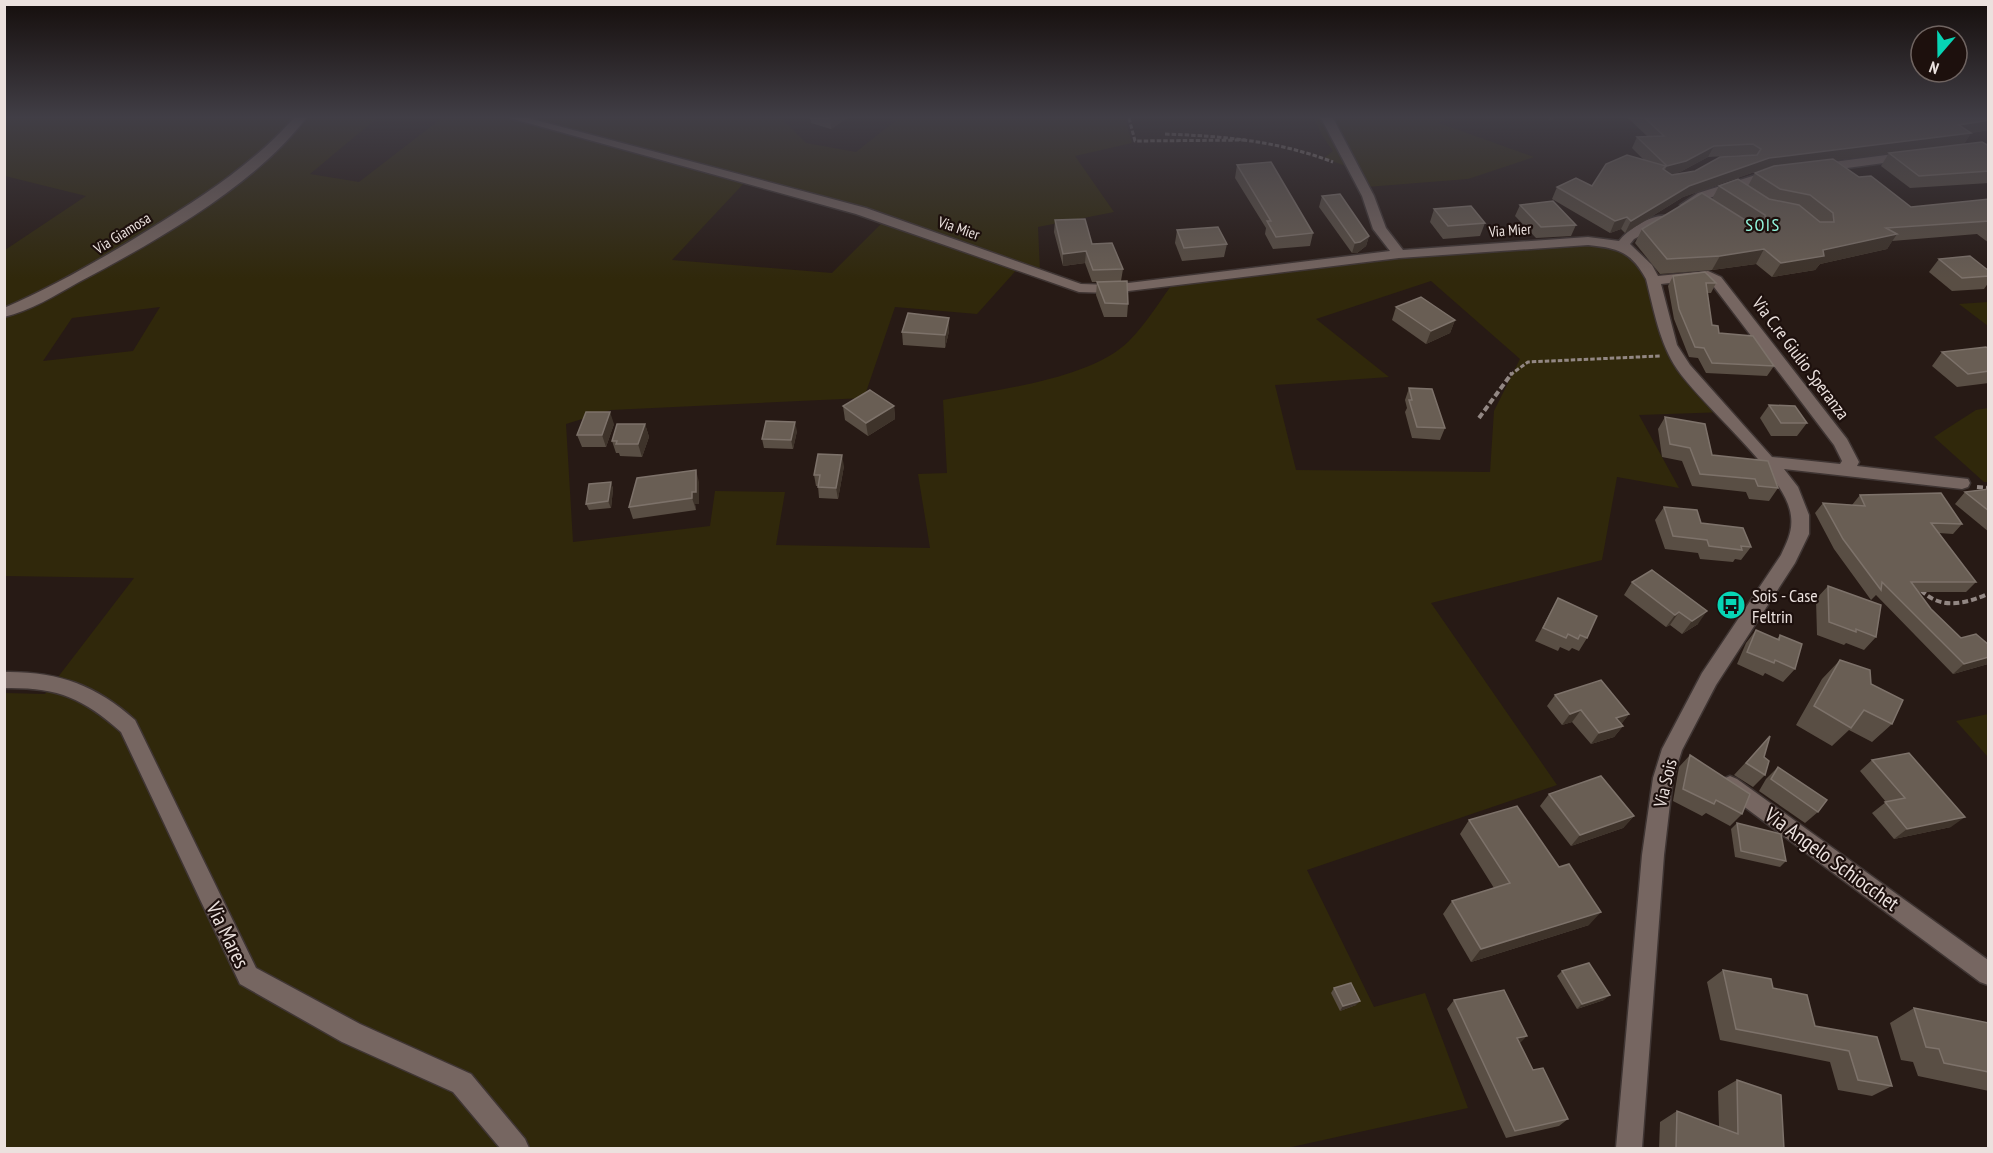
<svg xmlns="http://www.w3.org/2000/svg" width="1993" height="1153" viewBox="0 0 1993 1153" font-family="'PT Sans Narrow',sans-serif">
	<rect width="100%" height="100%" fill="#271a15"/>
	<g fill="#30280b" fill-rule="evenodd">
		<path d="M 5,118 L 377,118 L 310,174 L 359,182 L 442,118 L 781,118 L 806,143 L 856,152 L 895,121 L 890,118 L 1125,118 L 1132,143 L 1075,156 L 1114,212 L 1038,227 L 1040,271 L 1021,265 L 977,314 L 895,307 L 864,398 L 611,410 L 566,424 L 573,542 L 710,526 L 715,491 L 785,492 L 776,545 L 930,548 L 918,474 L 947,473 L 943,400 C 995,390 1092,379 1129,341 C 1147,323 1161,299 1176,279 L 1589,239 L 1628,246 L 1659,283 L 1673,344 L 1726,412 L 1639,415 L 1679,488 L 1617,477 L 1602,560 L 1431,603 L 1557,785 L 1307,870 L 1374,1007 L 1425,993 L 1468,1108 L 1287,1148 L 5,1148 L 5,693 L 45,694 L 134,578 L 5,576 L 5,250 L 86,196 L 5,176 ZM 746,181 L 845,209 L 882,223 L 832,273 L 672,260 ZM 1431,281 L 1520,359 L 1494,411 L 1490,472 L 1296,470 L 1275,385 L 1389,377 L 1316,319 ZM 160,307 L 133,351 L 43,361 L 72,318 Z"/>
		<polygon points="1314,118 1446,118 1439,123 1534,157 1468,179 1366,187 1359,171 1324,158 1333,151 1323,137"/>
		<polygon points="1988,302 1988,326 1959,304"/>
		<polygon points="1988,408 1988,482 1984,482 1934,437 1976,410"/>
		<polygon points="1988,714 1988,757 1956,721"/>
	</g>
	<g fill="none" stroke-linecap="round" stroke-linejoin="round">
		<g stroke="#3f3533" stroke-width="3">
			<g id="minor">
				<path d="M 294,118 L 306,118 C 256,185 153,243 79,282 C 56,295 30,311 4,317 L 4,308 C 55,286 103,258 150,229 C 202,197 253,164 294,118 Z"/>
				<path d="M 510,118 L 528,118 L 866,208 L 1081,284 L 1112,285 L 1390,251 L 1373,229 L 1362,196 L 1321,118 L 1333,118 L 1374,196 L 1386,228 L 1403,250 L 1588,237 L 1619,241 C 1627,230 1653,213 1667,216 L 1667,222 L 1634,239 L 1630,244 L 1652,265 L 1658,276 L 1708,271 L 1721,277 L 1847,439 L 1859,462 L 1857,466 L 1968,479 L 1970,483 L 1968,487 L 1962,489 L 1784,469 L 1798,487 L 1809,515 L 1809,534 L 1795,563 L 1716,685 L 1682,750 L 1673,778 L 1664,855 L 1642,1148 L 1616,1148 L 1642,855 L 1653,778 L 1662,749 L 1702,673 L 1781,555 C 1787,542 1793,531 1791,516 C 1787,475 1703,407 1677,369 C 1659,342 1654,310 1646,279 C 1631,251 1617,248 1588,245 L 1399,258 L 1112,293 L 1079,292 L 856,214 ZM 1706,279 L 1711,283 L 1834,445 L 1842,461 L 1840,464 L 1772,457 L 1690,365 L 1677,345 L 1661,284 Z"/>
				<polygon points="1909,152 1915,156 1913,159 1818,172 1812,168 1818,164"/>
				<polygon points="1775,169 1781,173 1779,176 1706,199 1691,208 1681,208 1680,205 1698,193"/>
				<path d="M 4,672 C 57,671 96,685 135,720 L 256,968 L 360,1024 L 471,1074 L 525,1139 L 529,1148 L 500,1148 L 453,1092 L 342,1042 L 240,984 L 121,732 C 82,697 56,687 4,688 Z"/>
				<polygon points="1730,776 1737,779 1988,960 1988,985 1980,982 1723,791 1720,785 1723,779"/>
			</g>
		</g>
		<g stroke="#928783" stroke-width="3" stroke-dasharray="4.5 2" stroke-linecap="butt">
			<polyline points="1129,118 1135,141 1247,140"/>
			<path d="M 1165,134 C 1224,136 1278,141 1333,162"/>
			<polyline points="1510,375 1528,362 1660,356"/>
		</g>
		<g stroke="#928783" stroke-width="4" stroke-dasharray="6 3" stroke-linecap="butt">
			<polyline points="1479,418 1512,373"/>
			<polyline points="1977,487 1988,488"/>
			<path d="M 1921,590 C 1940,610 1965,604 1988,594"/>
		</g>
		<use href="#minor" fill="#766661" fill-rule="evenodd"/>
	</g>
	<g fill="#594e44" fill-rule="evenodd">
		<polygon points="810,118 847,118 831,129 811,123"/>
		<path d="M 1628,118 L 1989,118 L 1989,130 L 1971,133 L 1964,144 L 1835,160 L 1859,177 L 1911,207 L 1989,199 L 1989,243 L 1977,234 L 1892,241 L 1887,249 L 1820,264 L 1815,270 L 1772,277 L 1756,264 L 1712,270 L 1660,274 L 1635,243 L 1642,229 L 1712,199 L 1719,186 L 1748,186 L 1755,173 L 1769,168 L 1763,169 L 1683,197 L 1625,233 L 1621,229 L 1610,233 L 1552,199 L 1557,187 L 1592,186 L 1643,159 L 1632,148 L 1637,137 L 1648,137 ZM 1747,155 L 1748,156 L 1695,171 L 1671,174 L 1680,172 L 1708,157 Z"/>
		<polygon points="1989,146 1989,183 1910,188 1881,166 1889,153"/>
		<polygon points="1237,165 1313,233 1310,246 1273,249 1265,234 1266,228 1235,178"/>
		<polygon points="1322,196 1369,236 1366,246 1357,253 1352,253 1319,207"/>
		<polygon points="1520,205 1576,225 1571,236 1536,238 1515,216"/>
		<polygon points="1434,209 1485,223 1480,236 1443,239 1430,222"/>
		<polygon points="1055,220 1092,244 1123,269 1121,281 1128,304 1127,317 1104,317 1096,295 1097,282 1092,282 1085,263 1063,266 1054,232"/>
		<polygon points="1177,230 1227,244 1224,257 1182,261 1175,243"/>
		<polygon points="1939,259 1989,271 1989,282 1984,289 1952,291 1929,272"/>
		<polygon points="1673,276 1716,283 1711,293 1707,293 1712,325 1719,333 1774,366 1767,376 1706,373 1698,358 1689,357 1674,319 1668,286"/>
		<polygon points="1396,307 1455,320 1450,333 1426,344 1392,320"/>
		<polygon points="949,318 949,331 945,348 903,345 902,332"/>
		<polygon points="1989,349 1989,383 1957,387 1932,366 1942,352"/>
		<polygon points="1409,388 1445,428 1440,440 1412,438 1405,412 1407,408 1405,400"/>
		<polygon points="1769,405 1807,423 1797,436 1771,436 1760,418"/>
		<polygon points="843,406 894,406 895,419 868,436 845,420"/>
		<polygon points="1665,417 1712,455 1778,488 1769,501 1749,499 1746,492 1692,486 1682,461 1662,457 1658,429"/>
		<polygon points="614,424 606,447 582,447 577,435"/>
		<polygon points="645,424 649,437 642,457 620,456 619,453 616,453 612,441"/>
		<polygon points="797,431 793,449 764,448 762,439"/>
		<polygon points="844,466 838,499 819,498 818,486 816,486 814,475"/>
		<polygon points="611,482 613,489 611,508 589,510 586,504"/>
		<polygon points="699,482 699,504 695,504 696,510 633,519 629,507"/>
		<polygon points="1989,489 1989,532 1955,504 1965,492"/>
		<polygon points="1860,495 1962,524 1953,534 1939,533 1976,582 1966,592 1919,592 1931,609 1988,664 1953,674 1876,595 1871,600 1834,549 1815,513 1823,503 1852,505"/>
		<polygon points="1664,507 1701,523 1751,547 1741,560 1735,559 1733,562 1700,559 1698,553 1665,549 1655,520"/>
		<polygon points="1632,582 1698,624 1682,634 1670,625 1666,627 1624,595"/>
		<polygon points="1828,586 1876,637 1864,650 1846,643 1844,645 1817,635 1816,599"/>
		<polygon points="1558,598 1587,638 1579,651 1572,648 1569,651 1560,647 1558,651 1535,641"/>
		<polygon points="1756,630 1777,639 1780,635 1795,669 1783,682 1765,673 1763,676 1737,664 1746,643"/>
		<polygon points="1840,660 1871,684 1892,724 1872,742 1849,730 1832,746 1796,725 1822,679"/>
		<polygon points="1555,695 1629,714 1621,724 1623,726 1614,737 1591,744 1572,722 1562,725 1547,706"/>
		<polygon points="1770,736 1764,757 1765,775 1753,787 1734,775"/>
		<polygon points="1690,755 1742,814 1730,826 1706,813 1702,816 1673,801 1679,767"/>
		<polygon points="1872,760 1951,827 1894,839 1872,813 1886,802 1860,771"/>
		<polygon points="1778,767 1818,812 1805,823 1759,791 1766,779"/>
		<polygon points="1549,794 1634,816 1623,828 1571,846 1540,806"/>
		<polygon points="1469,820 1589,925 1471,962 1443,914 1452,901 1494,888 1460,834"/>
		<polygon points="1737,823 1786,861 1780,867 1735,857 1731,829"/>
		<polygon points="1723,970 1773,988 1815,1026 1877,1037 1892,1086 1872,1096 1838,1090 1830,1062 1720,1040 1707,982"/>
		<polygon points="1562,971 1604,1000 1577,1009 1557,976"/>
		<polygon points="1334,988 1356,1005 1340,1011 1331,993"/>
		<polygon points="1454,1000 1520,1044 1533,1070 1568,1119 1559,1126 1506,1138 1447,1009"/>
		<polygon points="1914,1008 1989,1023 1989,1091 1918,1076 1913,1062 1901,1060 1890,1023"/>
		<polygon points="1737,1080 1784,1149 1659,1149 1660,1122 1677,1111 1719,1127 1718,1091"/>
	</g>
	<g fill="#3e332a">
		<polygon points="830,118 847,118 831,129"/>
		<polygon points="1549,118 1556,118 1548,121"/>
		<polygon points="1989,120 1989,130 1971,133 1964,144 1763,169 1683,197 1625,233 1631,221 1689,186 1769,158"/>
		<polygon points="1714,146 1708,157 1680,172 1662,177 1667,166"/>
		<polygon points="1627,217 1621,229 1610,233 1615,221"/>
		<polygon points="1897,234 1887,249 1820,264 1815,270 1772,277 1781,263 1823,250"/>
		<polygon points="1369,236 1366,246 1357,253 1352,253 1355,243"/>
		<polygon points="1764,249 1756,264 1712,270 1720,256"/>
		<polygon points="1086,251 1085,263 1063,266 1063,254"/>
		<polygon points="949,318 949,331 945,348 945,335"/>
		<polygon points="1455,320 1450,333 1426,344 1431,331"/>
		<polygon points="894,406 895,419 868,436 866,423"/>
		<polygon points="610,412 614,424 606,447 602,435"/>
		<polygon points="795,422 797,431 793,449 791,440"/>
		<polygon points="645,424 649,437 642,457 638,444"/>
		<polygon points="842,455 844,466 838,499 836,488"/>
		<polygon points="696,470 699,482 699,504 695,504 696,510 692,498 692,492"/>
		<polygon points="611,482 613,489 611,508 608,501"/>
		<polygon points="1707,611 1698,624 1682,634 1692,621"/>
		<polygon points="1679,612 1670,625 1666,627 1675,615"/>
		<polygon points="1989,657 1988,664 1953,674 1964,664"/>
		<polygon points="1581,710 1572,722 1562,725 1570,714"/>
		<polygon points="1629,714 1620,726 1616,718"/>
		<polygon points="1623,726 1614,737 1591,744 1599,733"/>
		<polygon points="1634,816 1623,828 1571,846 1580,835"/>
		<polygon points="1965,817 1951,827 1894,839 1907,829"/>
		<polygon points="1601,912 1589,925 1471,962 1481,949"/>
		<polygon points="1610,995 1604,1000 1577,1009 1582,1004"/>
		<polygon points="1360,1001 1356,1005 1340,1011 1343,1006"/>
		<polygon points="1527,1036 1519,1044 1517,1038"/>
	</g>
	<g fill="#695e54" stroke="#7d726a" stroke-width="1.5">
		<polygon points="1645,118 1989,118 1989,120 1959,125 1971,133 1769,158 1689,186 1631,221 1627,217 1615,221 1557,187 1576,178 1592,186 1606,164 1627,155 1666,166 1663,169 1672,175 1695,171 1720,157 1757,155 1761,149 1753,144 1714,146 1686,161 1667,166 1637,137 1664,136"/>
		<polygon points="1982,142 1989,146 1989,171 1919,176 1889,153"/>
		<polygon points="1833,159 1859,177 1871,176 1911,207 1989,199 1989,221 1886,228 1897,234 1823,250 1824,256 1781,263 1764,249 1720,256 1667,259 1642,229 1702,193 1753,225 1766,224 1765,215 1719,186 1738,179 1769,199 1799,205 1820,222 1834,222 1833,213 1810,195 1780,189 1755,173 1774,166"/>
		<polygon points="1271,162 1313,233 1276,237 1267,221 1271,221 1237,165"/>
		<polygon points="1340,194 1369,236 1360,242 1355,243 1322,196"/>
		<polygon points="1553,201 1576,225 1541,227 1520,205"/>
		<polygon points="1471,206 1485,223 1448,226 1434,209"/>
		<polygon points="1085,219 1092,244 1112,243 1123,269 1093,270 1086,251 1063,254 1055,220"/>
		<polygon points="1218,227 1227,244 1184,248 1177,230"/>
		<polygon points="1970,256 1989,271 1989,276 1962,278 1939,259"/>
		<polygon points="1705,272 1716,283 1706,283 1712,325 1718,326 1719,333 1753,336 1774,366 1712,363 1704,348 1695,347 1679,309 1673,276"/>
		<polygon points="1127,281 1128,304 1105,303 1097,282"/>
		<polygon points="1421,297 1455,320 1431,331 1396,307"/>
		<polygon points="908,313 949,318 945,335 902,332"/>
		<polygon points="1986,347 1989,349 1989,371 1968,374 1942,352"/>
		<polygon points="1409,388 1432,389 1445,428 1417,427 1409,400 1412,400"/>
		<polygon points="870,390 894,406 866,423 843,406"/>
		<polygon points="1769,405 1795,406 1807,423 1781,423"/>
		<polygon points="586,412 610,412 602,435 577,435"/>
		<polygon points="1665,417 1705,424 1712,455 1768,461 1778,488 1758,486 1755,479 1700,474 1690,448 1670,444"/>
		<polygon points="766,421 795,422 791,440 762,439"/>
		<polygon points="617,424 645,424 638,444 616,444 617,441 612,441"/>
		<polygon points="818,454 842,455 836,488 818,487 820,475 814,475"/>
		<polygon points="696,470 696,492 692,492 692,498 629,507 637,478"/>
		<polygon points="611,482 608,501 586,504 589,484"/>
		<polygon points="1989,489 1989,511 1965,492"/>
		<polygon points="1941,493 1962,524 1931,523 1976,582 1911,582 1931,609 1961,638 1976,634 1989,645 1989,657 1964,664 1882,582 1881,590 1843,539 1823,503 1865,506 1860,495"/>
		<polygon points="1664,507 1697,510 1701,523 1743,528 1751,547 1741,546 1742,550 1709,546 1707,540 1673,536"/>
		<polygon points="1652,570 1707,611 1692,621 1679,612 1675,615 1632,582"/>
		<polygon points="1828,586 1881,605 1876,637 1856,629 1856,632 1829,622"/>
		<polygon points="1558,598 1597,616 1587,638 1580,635 1578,639 1568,634 1566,638 1543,628"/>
		<polygon points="1756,630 1779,640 1780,635 1802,644 1795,669 1775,660 1774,663 1747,652"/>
		<polygon points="1840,660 1870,670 1871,684 1903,700 1892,724 1864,710 1851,728 1814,706"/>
		<polygon points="1601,680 1629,714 1616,718 1623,726 1599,733 1581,710 1570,714 1555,695"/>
		<polygon points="1770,736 1764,757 1769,761 1765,775 1746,763"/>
		<polygon points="1909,753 1965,817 1907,829 1885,802 1905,798 1872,760"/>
		<polygon points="1690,755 1750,794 1742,814 1716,800 1714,804 1683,789"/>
		<polygon points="1778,767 1827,800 1818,812 1771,779"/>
		<polygon points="1601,776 1634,816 1580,835 1549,794"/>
		<polygon points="1517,806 1559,867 1569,864 1601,912 1481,949 1452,901 1510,883 1469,820"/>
		<polygon points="1737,823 1781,834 1786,861 1741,851"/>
		<polygon points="1589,963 1610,995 1582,1004 1562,971"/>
		<polygon points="1723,970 1771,979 1773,988 1807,995 1815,1026 1877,1037 1892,1086 1858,1080 1849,1051 1736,1029"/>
		<polygon points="1351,983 1360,1001 1343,1006 1334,988"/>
		<polygon points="1504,990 1527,1036 1517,1038 1533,1070 1543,1068 1568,1119 1515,1131 1454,1000"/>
		<polygon points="1914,1008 1989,1023 1989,1072 1944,1063 1939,1049 1926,1047"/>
		<polygon points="1737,1080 1781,1095 1784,1149 1676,1149 1677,1111 1738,1134"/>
	</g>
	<linearGradient id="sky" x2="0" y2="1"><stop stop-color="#150e0c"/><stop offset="0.42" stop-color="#413e46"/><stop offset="1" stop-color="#413e46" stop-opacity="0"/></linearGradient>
	<rect width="1993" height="279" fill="url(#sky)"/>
	<defs>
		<g id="bus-disc" transform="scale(1.5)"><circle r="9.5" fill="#07d5b5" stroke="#1d100d"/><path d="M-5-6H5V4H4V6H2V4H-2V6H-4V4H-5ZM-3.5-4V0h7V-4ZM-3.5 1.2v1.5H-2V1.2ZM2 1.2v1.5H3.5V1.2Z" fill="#111"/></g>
	</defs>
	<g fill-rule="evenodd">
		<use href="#bus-disc" x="1731" y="605"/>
	</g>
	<g text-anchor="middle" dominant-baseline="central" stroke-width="4.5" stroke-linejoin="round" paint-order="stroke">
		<g font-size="15" fill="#ebe1de" stroke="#1d100d">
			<text transform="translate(959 228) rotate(19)">Via Mier</text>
			<text transform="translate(1510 230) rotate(-4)">Via Mier</text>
			<text transform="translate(122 233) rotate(-32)">Via Giamosa</text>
		</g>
		<g font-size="18" letter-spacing="1.5" fill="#93f7df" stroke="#1d100d">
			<text x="1763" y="224">SOIS</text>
		</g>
		<g font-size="18" fill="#ebe1de" stroke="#1d100d">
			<text transform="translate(1801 358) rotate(53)">Via C.re Giulio Speranza</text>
			<text transform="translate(1665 783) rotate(-77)">Via Sois</text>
		</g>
		<g font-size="18" fill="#ebe1de" stroke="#1d100d" text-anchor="start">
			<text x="1752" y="595">Sois - Case<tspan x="1752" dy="21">Feltrin</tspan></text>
		</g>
		<g font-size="21" fill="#ebe1de" stroke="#1d100d">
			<text transform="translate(1832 859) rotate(36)">Via Angelo Schiocchet</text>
			<text transform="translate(228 935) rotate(64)">Via Mares</text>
		</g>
	</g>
	<rect width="1993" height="1153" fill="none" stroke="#ebe1de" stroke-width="12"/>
	<g transform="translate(1939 54) rotate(200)"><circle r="28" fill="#1d100d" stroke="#6f6461" stroke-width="1.5"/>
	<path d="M0-4.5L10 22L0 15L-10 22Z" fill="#07d5b5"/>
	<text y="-9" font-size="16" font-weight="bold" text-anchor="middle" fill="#ebe1de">N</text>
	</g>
</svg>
